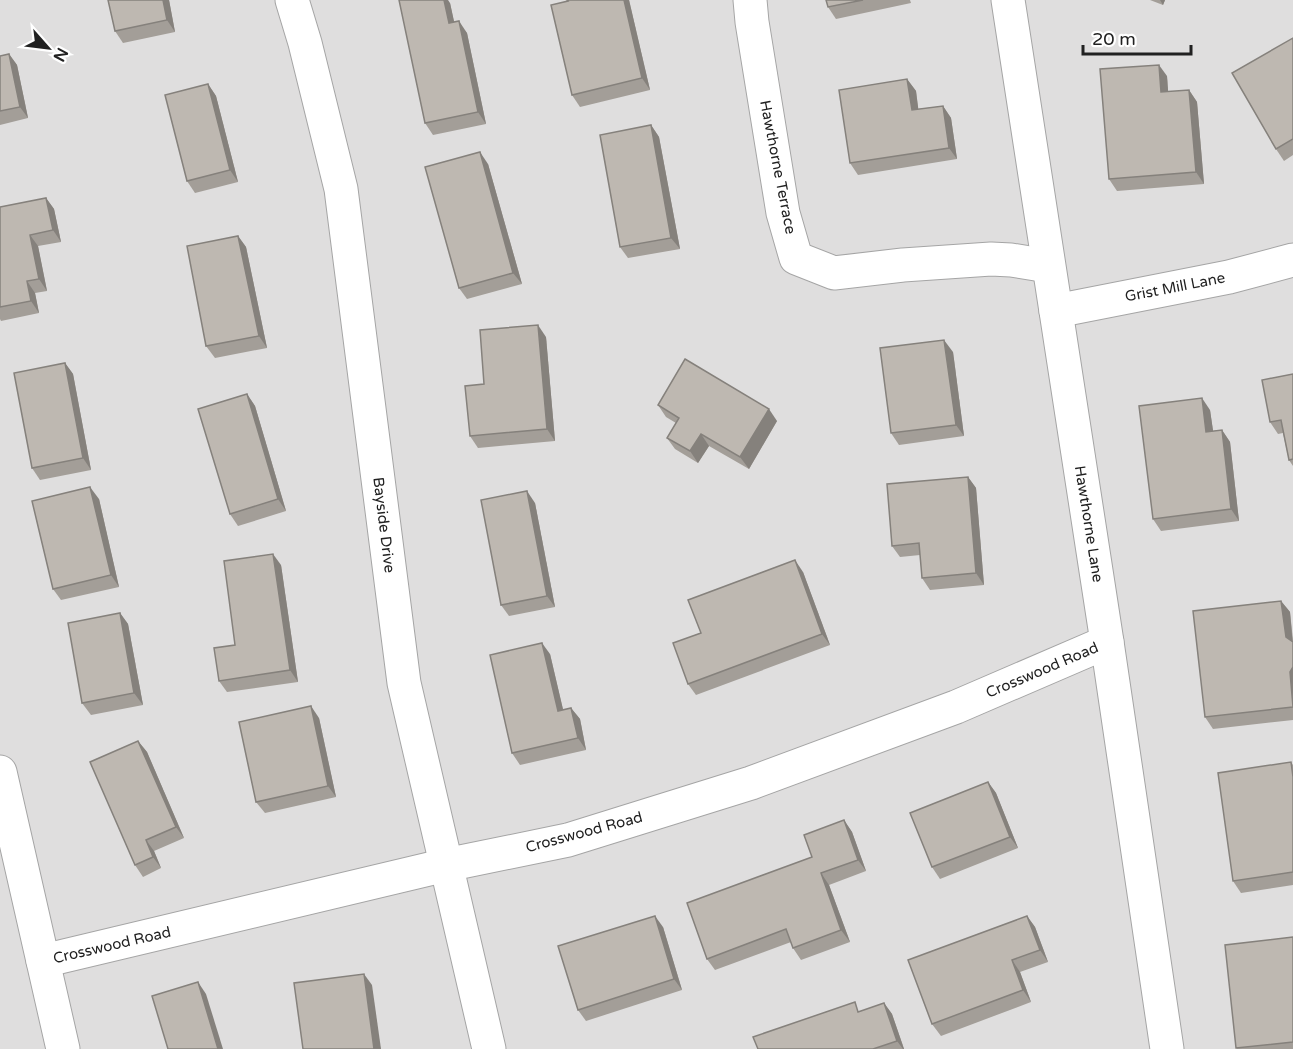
<svg xmlns="http://www.w3.org/2000/svg" width="1293" height="1049" viewBox="0 0 1293 1049" font-family="'Varela Round',sans-serif">
	<rect width="100%" height="100%" fill="#f1efe9"/>
	<rect fill="#dfdede" x="0" y="0" width="1293" height="1049"/>
	<g fill="none" stroke-linecap="round" stroke-linejoin="round">
		<g stroke="#a5a5a5" stroke-width="35">
			<g id="minor">
				<polyline points="292,0 305,43 341,189 404,683 489,1049"/>
				<polyline points="750,0 752,22 783,213 796,258 834,273 903,265 991,259 1011,260 1048,266"/>
				<polyline points="1008,0 1107,642 1167,1049"/>
				<polyline points="1056,311 1229,277 1293,260"/>
				<polyline points="0,772 63,1049"/>
				<polyline points="43,961 446,865 568,840 751,783 956,707 1107,642"/>
			</g>
		</g>
		<use href="#minor" stroke="#fff" stroke-width="33"/>
	</g>
	<g fill="#a39e98">
		<polygon points="169,0 175,32 123,43 115,31"/>
		<polygon points="629,0 650,90 580,107 572,95"/>
		<polygon points="826,0 910,0 911,3 836,19 828,7"/>
		<polygon points="1150,0 1165,0 1163,5"/>
		<polygon points="450,3 454,22 467,33 486,124 433,135 425,123"/>
		<polygon points="1293,38 1293,155 1284,161 1276,149"/>
		<polygon points="9,54 17,65 28,118 0,125 0,56"/>
		<polygon points="1167,76 1168,92 1189,90 1197,102 1204,184 1117,191 1109,179"/>
		<polygon points="907,79 916,91 918,109 943,106 951,118 957,159 858,175 850,163"/>
		<polygon points="208,84 216,96 238,182 195,193 187,181"/>
		<polygon points="651,125 659,137 680,249 628,258 620,247"/>
		<polygon points="488,164 522,284 467,299 459,288"/>
		<polygon points="46,198 54,209 61,242 38,246 47,291 35,293 39,313 1,321 0,319 0,207"/>
		<polygon points="238,236 246,247 267,348 215,358 206,346"/>
		<polygon points="546,337 555,441 478,448 470,436 484,384"/>
		<polygon points="953,352 964,436 899,445 891,433"/>
		<polygon points="65,363 73,374 91,470 40,480 32,468"/>
		<polygon points="1293,374 1293,466 1289,460 1283,433 1278,434 1270,422"/>
		<polygon points="247,394 255,406 286,511 238,526 230,514"/>
		<polygon points="658,405 777,421 749,469 709,446 698,463 675,449 667,438 676,423 666,417"/>
		<polygon points="1210,410 1213,431 1222,430 1230,442 1239,521 1161,531 1153,519"/>
		<polygon points="968,477 976,488 984,585 930,590 922,578 920,555 900,557 892,546"/>
		<polygon points="99,499 119,587 61,600 53,589"/>
		<polygon points="535,503 555,607 509,616 501,605"/>
		<polygon points="281,565 298,682 227,692 219,681 235,645"/>
		<polygon points="803,572 830,645 696,695 688,684 701,633"/>
		<polygon points="1281,601 1290,612 1293,640 1293,720 1213,729 1205,717"/>
		<polygon points="120,613 128,624 143,705 91,715 82,703"/>
		<polygon points="550,654 563,710 571,708 580,719 586,750 520,765 512,753"/>
		<polygon points="319,718 336,797 265,813 256,802"/>
		<polygon points="138,741 147,752 184,838 154,851 161,868 143,877 135,865"/>
		<polygon points="1291,762 1293,765 1293,885 1241,893 1233,881"/>
		<polygon points="988,782 996,793 1018,848 940,879 932,867"/>
		<polygon points="844,820 852,832 866,871 829,885 850,942 801,960 793,948 791,942 715,970 707,959 812,857"/>
		<polygon points="1027,916 1035,927 1048,962 1020,972 1031,1002 941,1036 932,1024"/>
		<polygon points="663,927 682,990 586,1021 578,1010"/>
		<polygon points="1293,937 1293,1049 1237,1049 1236,1048"/>
		<polygon points="884,1003 892,1014 904,1049 758,1049"/>
	</g>
	<g fill="#85817c">
		<polygon points="163,0 169,0 175,32 167,20"/>
		<polygon points="444,0 448,0 450,3 457,35 449,23"/>
		<polygon points="624,0 629,0 650,90 642,78"/>
		<polygon points="1160,0 1165,0 1163,5"/>
		<polygon points="459,21 467,33 486,124 478,112"/>
		<polygon points="9,54 17,65 28,118 20,107"/>
		<polygon points="1159,65 1167,76 1169,104 1161,92"/>
		<polygon points="907,79 916,91 920,122 912,110"/>
		<polygon points="208,84 216,96 238,182 230,170"/>
		<polygon points="1189,90 1197,102 1204,184 1196,172"/>
		<polygon points="943,106 951,118 957,159 949,148"/>
		<polygon points="651,125 659,137 680,249 671,238"/>
		<polygon points="480,152 488,164 522,284 513,273"/>
		<polygon points="46,198 54,209 61,242 53,230"/>
		<polygon points="30,235 38,246 47,291 39,279"/>
		<polygon points="238,236 246,247 267,348 259,336"/>
		<polygon points="27,281 35,293 39,313 31,301"/>
		<polygon points="538,325 546,337 555,441 547,429"/>
		<polygon points="944,340 953,352 964,436 956,425"/>
		<polygon points="65,363 73,374 91,470 83,458"/>
		<polygon points="247,394 255,406 286,511 278,499"/>
		<polygon points="1202,398 1210,410 1215,444 1206,432"/>
		<polygon points="769,409 777,421 749,469 740,457"/>
		<polygon points="1222,430 1230,442 1239,521 1231,509"/>
		<polygon points="701,434 709,446 698,463 690,451"/>
		<polygon points="968,477 976,488 984,585 976,573"/>
		<polygon points="90,487 99,499 119,587 111,575"/>
		<polygon points="527,491 535,503 555,607 547,596"/>
		<polygon points="273,554 281,565 298,682 290,670"/>
		<polygon points="795,560 803,572 830,645 822,634"/>
		<polygon points="1281,601 1290,612 1293,647 1286,637"/>
		<polygon points="120,613 128,624 143,705 134,693"/>
		<polygon points="542,643 550,654 566,722 558,711"/>
		<polygon points="1293,667 1293,703 1290,672"/>
		<polygon points="311,706 319,718 336,797 328,786"/>
		<polygon points="571,708 580,719 586,750 578,738"/>
		<polygon points="138,741 147,752 184,838 176,827"/>
		<polygon points="988,782 996,793 1018,848 1010,837"/>
		<polygon points="844,820 852,832 866,871 858,860"/>
		<polygon points="146,840 154,851 161,868 153,857"/>
		<polygon points="821,873 829,885 850,942 841,930"/>
		<polygon points="655,916 663,927 682,990 674,979"/>
		<polygon points="1027,916 1035,927 1048,962 1040,950"/>
		<polygon points="1012,960 1020,972 1031,1002 1023,990"/>
		<polygon points="364,974 372,985 381,1049 374,1049"/>
		<polygon points="198,982 206,994 223,1049 218,1049"/>
		<polygon points="884,1003 892,1014 904,1049 903,1049 897,1041"/>
	</g>
	<g fill="#beb8b1" stroke="#85817c" stroke-width="1.5">
		<polygon points="108,0 163,0 167,20 115,31"/>
		<polygon points="399,0 444,0 449,23 459,21 478,112 425,123"/>
		<polygon points="567,0 624,0 642,78 572,95 551,5 568,1"/>
		<polygon points="826,0 863,0 828,7"/>
		<polygon points="1293,38 1293,139 1276,149 1232,73"/>
		<polygon points="9,54 20,107 0,111 0,56"/>
		<polygon points="1159,65 1161,92 1189,90 1196,172 1109,179 1100,69"/>
		<polygon points="907,79 912,110 943,106 949,148 850,163 839,90"/>
		<polygon points="208,84 230,170 187,181 165,95"/>
		<polygon points="651,125 671,238 620,247 600,135"/>
		<polygon points="480,152 513,273 459,288 425,167"/>
		<polygon points="46,198 53,230 30,235 39,279 27,281 31,301 0,307 0,207"/>
		<polygon points="238,236 259,336 206,346 187,246"/>
		<polygon points="538,325 547,429 470,436 465,386 484,384 480,330"/>
		<polygon points="944,340 956,425 891,433 880,348"/>
		<polygon points="685,359 769,409 740,457 701,434 690,451 667,438 679,418 658,405"/>
		<polygon points="65,363 83,458 32,468 14,373"/>
		<polygon points="1293,374 1293,459 1289,460 1281,420 1270,422 1262,380"/>
		<polygon points="247,394 278,499 230,514 198,409"/>
		<polygon points="1202,398 1206,432 1222,430 1231,509 1153,519 1139,406"/>
		<polygon points="968,477 976,573 922,578 919,543 892,546 887,484"/>
		<polygon points="90,487 111,575 53,589 32,501"/>
		<polygon points="527,491 547,596 501,605 481,500"/>
		<polygon points="273,554 290,670 219,681 214,648 235,645 224,561"/>
		<polygon points="795,560 822,634 688,684 673,643 701,633 688,600"/>
		<polygon points="1281,601 1286,637 1293,642 1293,667 1290,672 1293,707 1205,717 1193,611"/>
		<polygon points="120,613 134,693 82,703 68,623"/>
		<polygon points="542,643 558,711 571,708 578,738 512,753 490,655"/>
		<polygon points="311,706 328,786 256,802 239,722"/>
		<polygon points="138,741 176,827 146,840 153,857 135,865 90,762"/>
		<polygon points="1291,762 1293,777 1293,872 1233,881 1218,773"/>
		<polygon points="988,782 1010,837 932,867 910,813"/>
		<polygon points="844,820 858,860 821,873 841,930 793,948 786,929 707,959 687,903 812,857 804,835"/>
		<polygon points="655,916 674,979 578,1010 558,946"/>
		<polygon points="1027,916 1040,950 1012,960 1023,990 932,1024 908,960"/>
		<polygon points="1293,937 1293,1042 1236,1048 1225,945"/>
		<polygon points="364,974 374,1049 303,1049 294,983"/>
		<polygon points="198,982 218,1049 168,1049 152,996"/>
		<polygon points="855,1002 858,1012 884,1003 897,1041 873,1049 758,1049 753,1037"/>
	</g>
	<g text-anchor="middle" dominant-baseline="central" stroke-width="5" stroke-linejoin="round" paint-order="stroke">
		<g font-size="15" fill="#212121" stroke="#fff">
			<text transform="translate(778 167) rotate(79)">Hawthorne Terrace</text>
			<text transform="translate(1175 287) rotate(-11)">Grist Mill Lane</text>
			<text transform="translate(1089 524) rotate(81)">Hawthorne Lane</text>
			<text transform="translate(384 525) rotate(83)">Bayside Drive</text>
			<text transform="translate(1042 670) rotate(-23)">Crosswood Road</text>
			<text transform="translate(584 832) rotate(-15)">Crosswood Road</text>
			<text transform="translate(112 945) rotate(-13)">Crosswood Road</text>
		</g>
	</g>
	<g transform="translate(48 48) rotate(118)" stroke="#ffffff" stroke-width="4.5" paint-order="stroke">
	<path d="M0-4.5L10 22L0 15L-10 22Z" fill="#212121"/>
	<text y="-9" font-size="16" font-weight="bold" text-anchor="middle" fill="#212121">N</text>
	</g>
	<path d="M1083 45v9h108v-9" fill="none" stroke="#212121" stroke-width="3"/>
	<text x="1092" y="45" font-size="18" fill="#212121" stroke="#ffffff" stroke-width="4.5" paint-order="stroke">20 m</text>
</svg>
